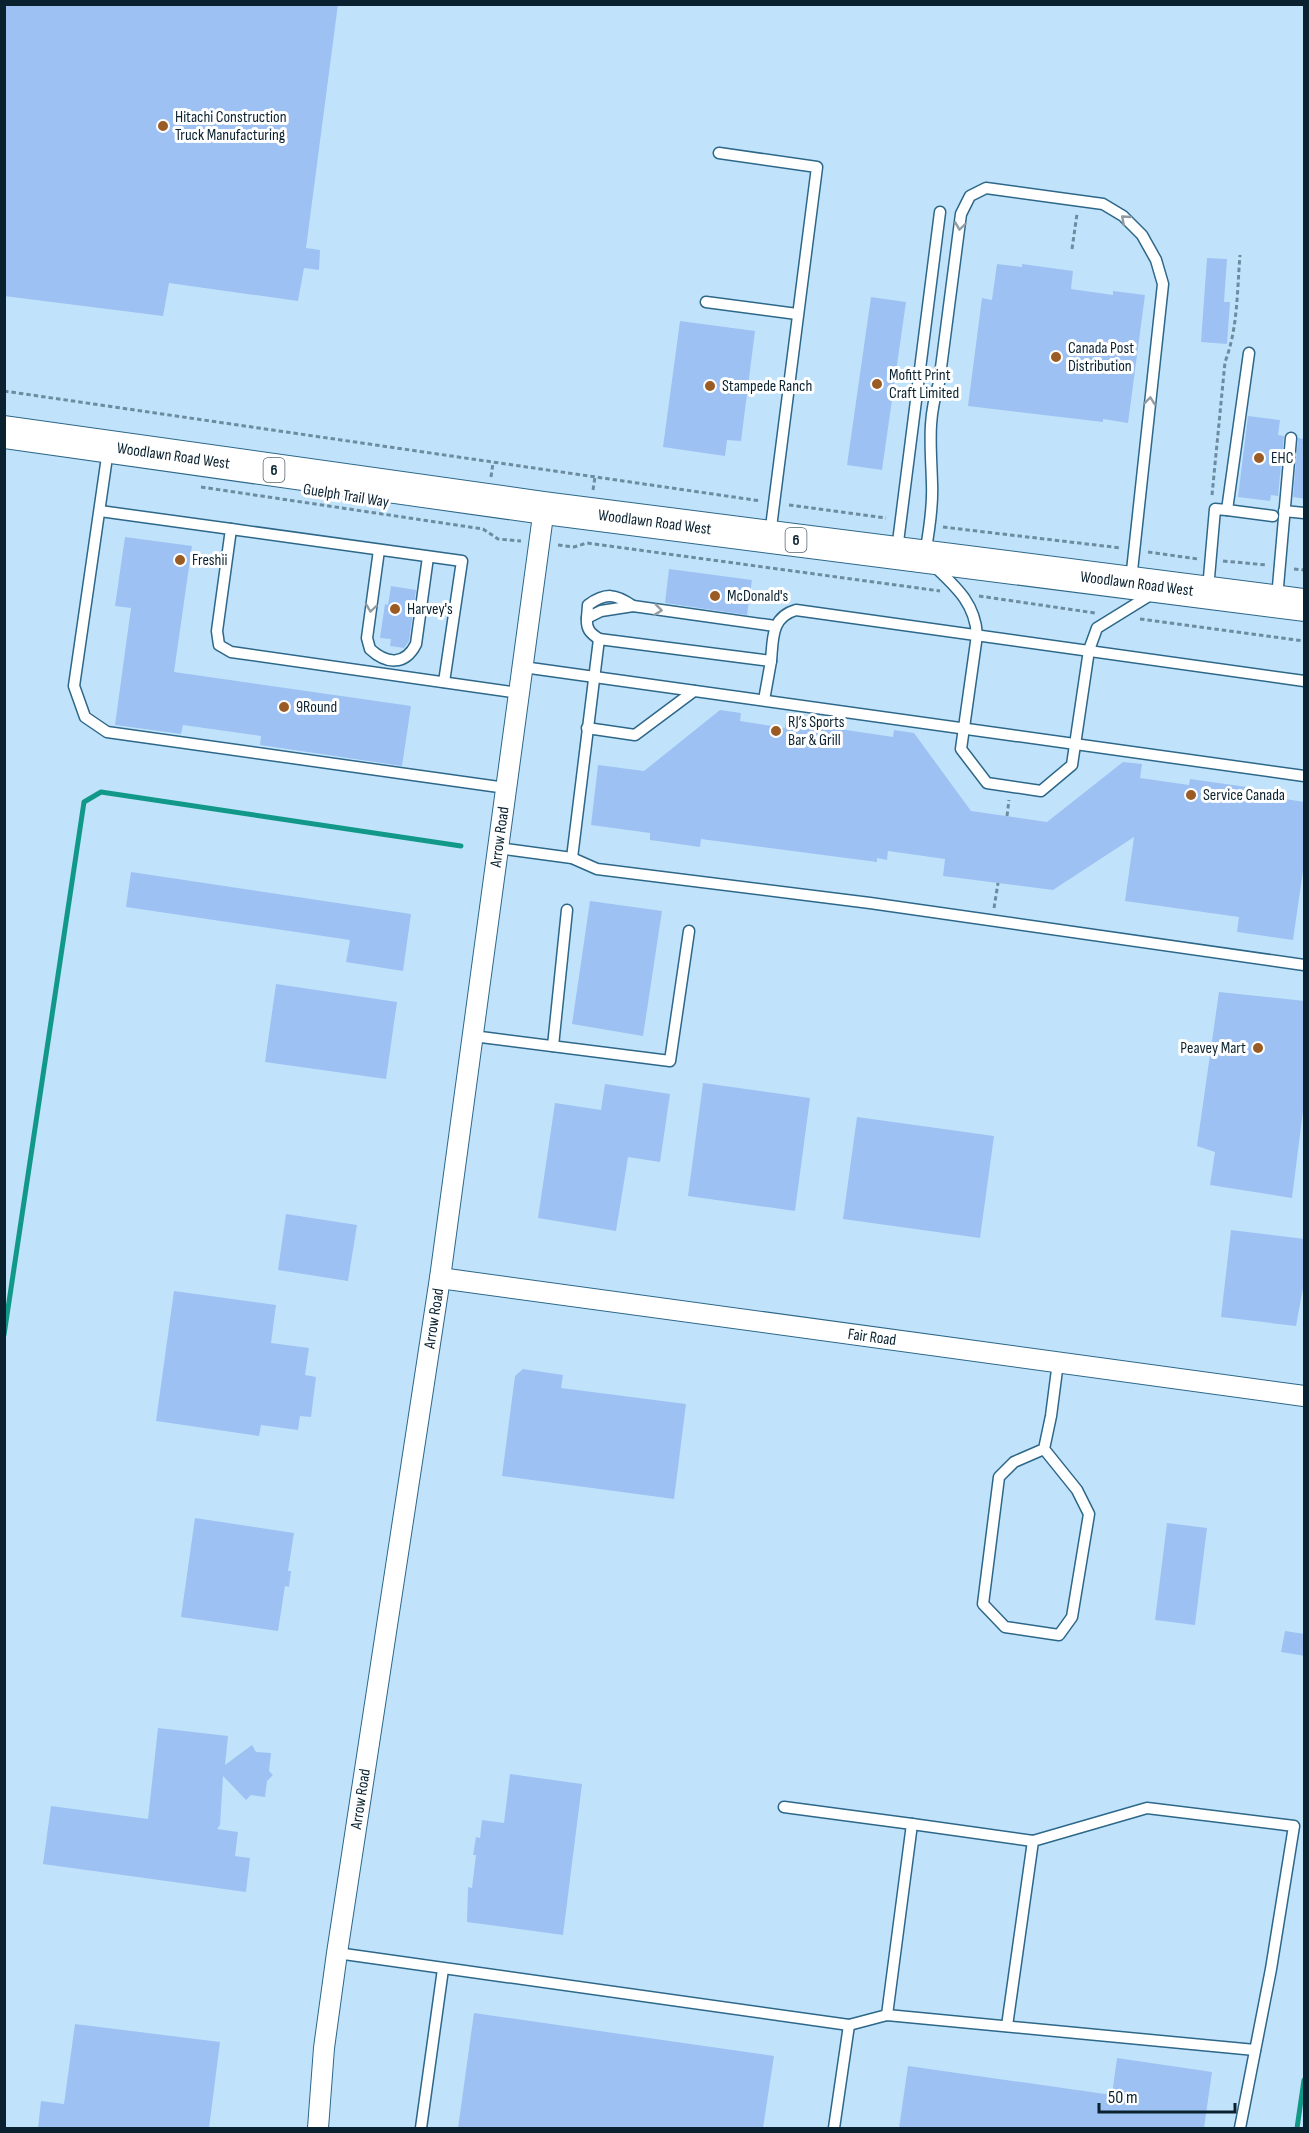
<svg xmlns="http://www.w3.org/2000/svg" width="1309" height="2133" viewBox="0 0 1309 2133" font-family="'Sofia Sans Condensed',sans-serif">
	<rect width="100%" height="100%" fill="#c0e3fb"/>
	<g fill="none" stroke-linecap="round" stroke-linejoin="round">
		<g stroke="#129888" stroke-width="5">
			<polyline points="4,1335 84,802 101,792 461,846"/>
			<polyline points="1297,2128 1304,2080"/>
		</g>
	</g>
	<g fill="#9dc1f3">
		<polygon points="4,4 338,4 306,248 320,250 319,270 304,268 298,301 169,283 163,316 4,296"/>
		<polygon points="1207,258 1227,259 1224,302 1230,302 1227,344 1201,342"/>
		<polygon points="997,264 1022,267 1022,264 1073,271 1071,289 1113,295 1113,291 1145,295 1128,423 1103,419 1103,422 968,406 982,298 992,300"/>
		<polygon points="871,297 906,302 882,470 847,465"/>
		<polygon points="680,321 755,331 741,441 727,440 725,456 663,447"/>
		<polygon points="1248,416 1280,420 1278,435 1284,436 1278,496 1271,495 1270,501 1238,497"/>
		<polygon points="1298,438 1305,439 1305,499 1293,497"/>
		<polygon points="125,537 192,546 174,672 411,706 402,766 260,745 261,736 183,725 181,734 115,725 131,608 115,606"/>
		<polygon points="669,569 752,580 747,615 665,603"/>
		<polygon points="391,586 416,590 409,641 404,648 390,646 391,639 380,638 385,604 388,605"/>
		<polygon points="720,710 741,713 740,721 785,728 786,721 893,737 894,730 914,733 971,811 1047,822 1123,762 1142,764 1140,778 1189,785 1190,779 1247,787 1246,793 1305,802 1305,857 1293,940 1237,932 1239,917 1125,901 1134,837 1053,890 943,876 945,859 888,851 887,860 877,858 877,862 701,839 700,847 650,840 650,833 591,825 598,765 644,771"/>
		<polygon points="131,872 411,914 403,971 346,962 350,940 126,907"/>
		<polygon points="590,901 662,911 643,1036 572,1024"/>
		<polygon points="276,984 397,1002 386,1079 265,1062"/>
		<polygon points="1219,992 1305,1001 1305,1095 1292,1198 1210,1185 1215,1152 1197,1146"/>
		<polygon points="703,1083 810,1098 795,1211 688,1196"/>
		<polygon points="605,1084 670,1094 660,1162 628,1157 616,1231 538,1218 555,1103 601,1110"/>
		<polygon points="857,1117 994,1136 980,1238 843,1219"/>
		<polygon points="286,1214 357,1225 348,1281 278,1270"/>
		<polygon points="1231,1230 1305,1239 1305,1277 1296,1326 1221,1317"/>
		<polygon points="174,1291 276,1305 271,1343 309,1348 305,1375 316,1377 311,1417 300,1416 298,1430 261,1425 259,1436 156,1421"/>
		<polygon points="523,1369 563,1375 561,1388 686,1404 674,1499 502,1476 515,1376"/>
		<polygon points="195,1518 294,1533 288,1571 291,1571 289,1587 285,1586 278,1631 181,1617"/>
		<polygon points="1167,1523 1207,1528 1195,1625 1155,1620"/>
		<polygon points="1285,1631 1305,1634 1305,1656 1281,1652"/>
		<polygon points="158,1728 228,1736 225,1765 252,1745 256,1752 271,1753 269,1771 273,1775 267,1781 265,1797 251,1795 246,1800 223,1776 220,1825 217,1829 238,1832 235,1856 250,1858 246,1892 43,1864 51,1806 148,1819"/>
		<polygon points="510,1774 582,1784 563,1935 467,1922 468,1887 472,1888 476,1855 473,1855 476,1837 480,1838 482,1820 504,1823"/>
		<polygon points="474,2013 774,2056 763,2128 458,2128"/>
		<polygon points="75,2024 220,2042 209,2128 38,2128 41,2101 64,2104"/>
		<polygon points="1117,2058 1212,2072 1204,2128 899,2128 908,2066 1112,2095"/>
	</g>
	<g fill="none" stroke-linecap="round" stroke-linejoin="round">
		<g stroke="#2d6789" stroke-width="13">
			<g id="lane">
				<polyline points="719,153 817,167 770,535"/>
				<polyline points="706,302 797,314"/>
				<polyline points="108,450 74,686 85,717 107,732 506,788"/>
				<polyline points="1227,510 1273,516"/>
				<polyline points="100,511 231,529 217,631 219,645 231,652 519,693"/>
				<polyline points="1284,511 1304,513"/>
				<polyline points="231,529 462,561 444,682"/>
				<path d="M 379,550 L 367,638 L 370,649 C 386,664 405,666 416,644 L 428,557"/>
				<polyline points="897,550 940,212"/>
				<path d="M 925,554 C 929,532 933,507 932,484 C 931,446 927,420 939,383 L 961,214 L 970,196 L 986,188 L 1103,204 L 1123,216 L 1142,235 L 1156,260 L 1163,284 L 1131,580"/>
				<path d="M 934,566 C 956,587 975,603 977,635 L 961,749 L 987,783 L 1041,791 L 1072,765 L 1089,650 L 1097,628 L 1152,594"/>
				<polyline points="1208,589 1215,509 1227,510 1249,353"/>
				<polyline points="1277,598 1291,438"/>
				<path d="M 587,618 L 588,605 C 606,592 616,594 633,606"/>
				<path d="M 599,639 C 590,633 586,629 587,618 L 601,611 L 633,606 L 775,626"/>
				<path d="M 771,661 C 773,639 771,617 796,610 L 1304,681"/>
				<polyline points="523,667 1304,776"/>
				<polyline points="587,728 635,735 694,691"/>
				<polyline points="498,848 572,858 597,869 870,903 1304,965"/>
				<polyline points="572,858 599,639 771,661 764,700"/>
				<polyline points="473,1036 670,1061 689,931"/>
				<polyline points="553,1046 567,910"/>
				<polyline points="1044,1449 1014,1462 999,1477 983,1604 1005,1627 1059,1635 1072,1617 1089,1514 1077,1490 1044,1449 1051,1416 1058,1362"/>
				<polyline points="784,1807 912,1824"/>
				<polyline points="337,1953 849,2025 887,2015 1255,2050"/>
				<polyline points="887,2015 912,1824 1033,1841"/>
				<polyline points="1007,2026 1033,1841 1147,1808 1294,1826 1271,1969 1240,2128"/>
				<polyline points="421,2128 443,1969"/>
				<polyline points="834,2128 849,2025"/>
			</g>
		</g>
		<g stroke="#2d6789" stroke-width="22">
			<g id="street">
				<path id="s1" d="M 440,1278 L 1304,1396"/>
				<path id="s2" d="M 318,2128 L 324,2048 L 337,1953 L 440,1278 L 544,508"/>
			</g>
		</g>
		<g stroke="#2d6789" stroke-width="34">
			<g id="primary">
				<path id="s3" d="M 4,432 L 544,508 L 1304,605"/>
			</g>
		</g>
		<g stroke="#6e8ca0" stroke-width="3" stroke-dasharray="4.5 3" stroke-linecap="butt">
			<polyline points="1072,249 1077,214"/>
			<polyline points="4,391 761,501"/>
			<polyline points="491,477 493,463"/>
			<polyline points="201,487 483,529 498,539 521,541"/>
			<polyline points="593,490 595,477"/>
			<path d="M 1212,495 L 1225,362 C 1238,328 1237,291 1240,255"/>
			<polyline points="789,505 886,518"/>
			<polyline points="943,527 1121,548"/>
			<polyline points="558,545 574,547 587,543 940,591"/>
			<polyline points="1148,552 1198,559"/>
			<polyline points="1223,561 1267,565"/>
			<polyline points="1294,569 1304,570"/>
			<polyline points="979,596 1095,613"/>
			<polyline points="1140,619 1304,641"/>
			<polyline points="1007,816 1009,800"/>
			<polyline points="994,908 998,883"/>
		</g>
		<use href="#lane" stroke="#fff" stroke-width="10"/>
		<use href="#street" stroke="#fff" stroke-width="20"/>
		<use href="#primary" stroke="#fff" stroke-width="32"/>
	</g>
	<defs><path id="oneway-chevron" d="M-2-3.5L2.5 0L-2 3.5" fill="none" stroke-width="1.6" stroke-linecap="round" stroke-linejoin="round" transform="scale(1.5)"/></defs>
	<g stroke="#919ca2">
		<use href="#oneway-chevron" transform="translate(1125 219) rotate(-139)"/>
		<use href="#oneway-chevron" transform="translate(960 226) rotate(98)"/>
		<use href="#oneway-chevron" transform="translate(1150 401) rotate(-84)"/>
		<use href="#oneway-chevron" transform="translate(371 608) rotate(98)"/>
		<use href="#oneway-chevron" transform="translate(658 610) rotate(7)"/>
	</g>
	<g fill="#9b5b25" stroke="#fff" stroke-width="2">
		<circle cx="163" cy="126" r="6"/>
		<circle cx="1056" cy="357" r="6"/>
		<circle cx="877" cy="384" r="6"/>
		<circle cx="710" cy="386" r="6"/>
		<circle cx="1259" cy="458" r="6"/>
		<circle cx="180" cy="560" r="6"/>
		<circle cx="715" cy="596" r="6"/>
		<circle cx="395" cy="609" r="6"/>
		<circle cx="284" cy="707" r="6"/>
		<circle cx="776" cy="731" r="6"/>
		<circle cx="1191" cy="795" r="6"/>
		<circle cx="1258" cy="1048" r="6"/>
	</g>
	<g text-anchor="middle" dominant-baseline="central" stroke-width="6" stroke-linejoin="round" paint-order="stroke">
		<g fill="#fff" stroke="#54646e" stroke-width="1.5">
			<rect x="263.5" y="458" width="21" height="24" rx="4.5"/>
			<rect x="785.5" y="528" width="21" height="24" rx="4.5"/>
		</g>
		<g font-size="15" font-weight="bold" fill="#0a2230">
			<text x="274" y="470">6</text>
			<text x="796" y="540">6</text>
		</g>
		<g font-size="16" fill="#0a2230" stroke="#fff" text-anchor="start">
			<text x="175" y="117">Hitachi Construction<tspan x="175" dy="18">Truck Manufacturing</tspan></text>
			<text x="1068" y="348">Canada Post<tspan x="1068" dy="18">Distribution</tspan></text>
			<text x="889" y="375">Mofitt Print<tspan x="889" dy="18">Craft Limited</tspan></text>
			<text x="722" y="386">Stampede Ranch</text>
			<text x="1271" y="458">EHC</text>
			<text x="192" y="560">Freshii</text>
			<text x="727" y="596">McDonald's</text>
			<text x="407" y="609">Harvey's</text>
			<text x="296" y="707">9Round</text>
			<text x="788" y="722">RJ’s Sports<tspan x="788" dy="18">Bar &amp; Grill</tspan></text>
			<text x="1203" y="795">Service Canada</text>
			<text x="1246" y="1048" text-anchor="end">Peavey Mart</text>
		</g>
		<g font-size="16" fill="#0a2230" stroke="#fff">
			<text stroke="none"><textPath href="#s3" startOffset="171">Woodlawn Road West</textPath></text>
			<text transform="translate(346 496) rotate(9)">Guelph Trail Way</text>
			<text stroke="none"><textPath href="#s3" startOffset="657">Woodlawn Road West</textPath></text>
			<text stroke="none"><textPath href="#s3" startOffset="1143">Woodlawn Road West</textPath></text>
			<text stroke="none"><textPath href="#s2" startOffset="1304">Arrow Road</textPath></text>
			<text stroke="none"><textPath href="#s2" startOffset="818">Arrow Road</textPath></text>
			<text stroke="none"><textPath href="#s1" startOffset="436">Fair Road</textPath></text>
			<text stroke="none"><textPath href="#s2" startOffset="332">Arrow Road</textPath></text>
		</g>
	</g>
	<rect width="1309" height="2133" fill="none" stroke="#0a2230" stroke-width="12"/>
	<path d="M1099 2103v9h136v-9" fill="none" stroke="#0a2230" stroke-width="3"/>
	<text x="1108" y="2103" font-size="18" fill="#0a2230" stroke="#ffffff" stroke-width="4.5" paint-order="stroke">50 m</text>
</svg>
